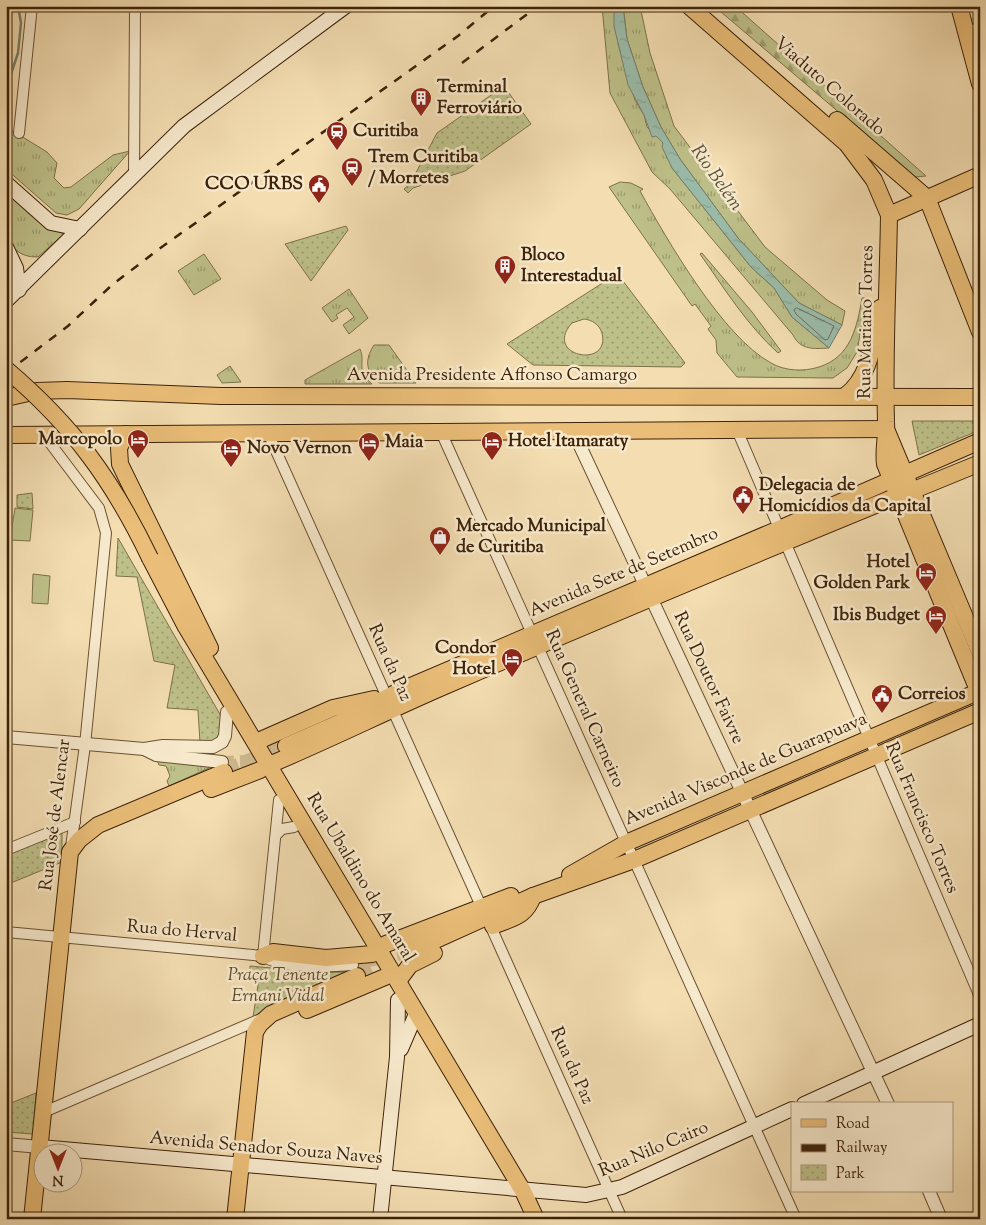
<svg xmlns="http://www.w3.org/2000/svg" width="986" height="1225" viewBox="0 0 986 1225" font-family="'Sorts Mill Goudy',serif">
	<defs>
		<pattern id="grass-tufts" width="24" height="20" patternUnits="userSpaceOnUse" patternTransform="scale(1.25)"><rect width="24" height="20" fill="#bec089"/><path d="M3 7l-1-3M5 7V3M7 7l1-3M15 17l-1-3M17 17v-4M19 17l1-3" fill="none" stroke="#9c9c6e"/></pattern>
		<pattern id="forest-firs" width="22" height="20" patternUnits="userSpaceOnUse" patternTransform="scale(1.25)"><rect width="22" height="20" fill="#bec089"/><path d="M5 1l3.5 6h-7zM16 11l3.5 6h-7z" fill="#9c9c6e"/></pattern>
		<pattern id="park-dots" width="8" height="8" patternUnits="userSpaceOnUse" patternTransform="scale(1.25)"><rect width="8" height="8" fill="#bec089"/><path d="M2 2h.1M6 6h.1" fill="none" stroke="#9c9c6e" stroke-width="1.8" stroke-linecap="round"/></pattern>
		<pattern id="water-ripples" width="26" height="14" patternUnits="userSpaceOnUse" patternTransform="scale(1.25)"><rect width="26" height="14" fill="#9bbcab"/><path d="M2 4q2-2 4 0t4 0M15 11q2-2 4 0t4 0" fill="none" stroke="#86a192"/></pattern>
	</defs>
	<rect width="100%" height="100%" fill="#f3ddb1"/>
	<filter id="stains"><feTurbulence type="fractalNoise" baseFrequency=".004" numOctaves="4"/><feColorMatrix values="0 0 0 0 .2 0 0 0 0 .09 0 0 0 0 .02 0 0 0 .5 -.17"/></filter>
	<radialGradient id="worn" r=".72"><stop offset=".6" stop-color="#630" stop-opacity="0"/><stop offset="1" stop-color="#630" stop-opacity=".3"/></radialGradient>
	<g fill="url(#grass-tufts)" stroke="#7e7149">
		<path d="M 602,6 L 614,6 L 619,47 L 635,100 L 644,115 L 647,127 L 663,143 L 672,168 L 751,267 L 774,288 L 792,317 L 829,348 C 814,349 800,350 793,335 L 670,189 L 652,172 L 610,93 Z"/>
		<polygon points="623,6 640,6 650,53 674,126 765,247 827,300 845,311 842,325 799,303 738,238 680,159 661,127 643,87 627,39"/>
		<polygon points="8,128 47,152 57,163 54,178 64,188 71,187 113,155 130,151 79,209 67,215 56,213 6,169"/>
		<path d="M 620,182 L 631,183 L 643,189 L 640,191 C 667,240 723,337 771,363 C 785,371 803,372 819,367 C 851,357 857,327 862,298 L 866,298 L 857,352 L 847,368 L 833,378 L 737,377 L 717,353 L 716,340 L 708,329 L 711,326 L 695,304 L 692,306 L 609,187 Z"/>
		<path d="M 6,189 L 55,230 L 64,234 L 38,257 C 0,258 6,217 6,189 Z"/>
		<path d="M 702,253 L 752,312 L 781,351 L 778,353 C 747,325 724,288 700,254 Z"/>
		<polygon points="204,254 221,279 194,295 178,271"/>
		<polygon points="349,289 368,318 349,334 343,325 354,317 347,308 336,315 338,318 332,322 322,308"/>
		<path d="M 374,345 L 389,345 L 416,383 L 379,383 C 366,371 364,361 374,345 Z"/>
		<path d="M 360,349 C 366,363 355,369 372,384 L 305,384 L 305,380 Z"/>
		<polygon points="230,366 241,382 222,383 217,375"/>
		<polygon points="157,760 209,767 209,768 169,786 167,781 170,776 166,766 159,765"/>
	</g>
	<polygon fill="url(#forest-firs)" stroke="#7e7149" points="714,6 735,6 926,176 915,177"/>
	<g fill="url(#park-dots)" stroke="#7e7149" fill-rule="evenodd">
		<polygon points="504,86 531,124 465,171 413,188 408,193 404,189 410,184 437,133"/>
		<polygon points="346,226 348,230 311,281 285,244"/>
		<path d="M 612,277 L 620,277 L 685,363 L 681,367 L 533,365 L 507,344 ZM 584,319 C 592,320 599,324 602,333 C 611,370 542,356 572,323 Z"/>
		<polygon points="912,421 980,421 980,430 919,455"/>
		<polygon points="32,493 33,509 17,507 17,495"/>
		<polygon points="118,538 221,716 220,734 216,740 200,743 198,710 167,708 175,665 154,661 137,577 116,576"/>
		<polygon points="62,833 62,862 6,885 6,855"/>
		<polygon points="250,966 315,972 356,972 253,1017 259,979 250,973"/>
		<polygon points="36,1093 33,1134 6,1132 6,1105"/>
	</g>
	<g fill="#bec089" stroke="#7e7149">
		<polygon points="15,508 33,510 30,541 10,540"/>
		<polygon points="33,574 50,576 48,604 32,603"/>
	</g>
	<polygon fill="url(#water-ripples)" stroke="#757e6a" points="614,6 623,6 627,39 643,87 661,127 680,159 738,238 799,303 842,325 829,348 792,317 774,288 751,267 672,168 662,147 663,143 656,136 652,137 644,115 628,85 614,26"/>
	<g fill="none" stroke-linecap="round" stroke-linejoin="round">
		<polygon stroke="#6c6f5a" stroke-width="1" points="797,308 834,326 828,339 825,340 796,314 794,310"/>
		<polyline stroke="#757e6a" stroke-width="2.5" points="6,89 18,53 21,23 18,6"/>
		<polyline stroke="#cfb88f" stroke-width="10" stroke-dasharray="10 5" stroke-linecap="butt" points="353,965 403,955"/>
		<polyline stroke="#cfb88f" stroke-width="12" stroke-dasharray="12 6" stroke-linecap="butt" points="222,762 250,761"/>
		<g stroke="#cfb88f" stroke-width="16" stroke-dasharray="16 8" stroke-linecap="butt">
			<polyline points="224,772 286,746"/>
			<polyline points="357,976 409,952"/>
		</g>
		<g stroke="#6a5133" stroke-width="12">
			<g id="minor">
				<polyline points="966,33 980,27"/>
				<polyline points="19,133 32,6"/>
				<polyline points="134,175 135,6"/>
				<polyline points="737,430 980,997"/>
				<polyline points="441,432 796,1219"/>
				<polyline points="268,433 481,906"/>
				<polyline points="44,435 99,508 106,533 85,745 71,847"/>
				<polyline points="276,835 282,829 294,827"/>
				<polyline points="6,850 75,822"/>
				<polyline points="491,927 622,1219"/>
				<path d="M 6,932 L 263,956 C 282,969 330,967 353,965"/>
				<polyline points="263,956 279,800"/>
				<polyline points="44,1112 263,1018"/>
			</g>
		</g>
		<g stroke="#6a5133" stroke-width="14">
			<g id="tertiary">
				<polyline points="573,431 888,1104"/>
				<polyline points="6,737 144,749 163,746 213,747 222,742 225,736 227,712"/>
				<polyline points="146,750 156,755 222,762"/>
				<polyline points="6,1144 40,1147"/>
				<polyline points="929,1191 941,1219"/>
			</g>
		</g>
		<g stroke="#3d2209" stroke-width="16">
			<g id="secondary">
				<polyline points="6,183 51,223 80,229"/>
				<polyline points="6,247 16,268 19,290"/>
				<polyline points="6,301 184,126 346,6"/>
				<polyline points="401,1049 416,1014"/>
				<polyline points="804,1104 980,1024"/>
				<polyline points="40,1147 586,1195 622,1187 792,1109"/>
				<polyline points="380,1219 397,1057 398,1000"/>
			</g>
		</g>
		<g stroke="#3d2209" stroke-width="18">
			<g id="primary">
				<path d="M 689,6 L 847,144 L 874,180 L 889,215 C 888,284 884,353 886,422 C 887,437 883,449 885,464 L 980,695"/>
				<polyline points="959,6 980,84"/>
				<polyline points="837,120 927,198 980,332"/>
				<polyline points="889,215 980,175"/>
				<path d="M 845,396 C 872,376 873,339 880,308"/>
				<polyline points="6,398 37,391 67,390 221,396 980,397"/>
				<polyline points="886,429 980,653"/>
				<polyline points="126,434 119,448 120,464 210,648"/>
				<polyline points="6,435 886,429"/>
				<polyline points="919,488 980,463"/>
				<polyline points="150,558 186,627 523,1191 536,1219"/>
				<polyline points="256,742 333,708 374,699"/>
				<polyline points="286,746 350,718 399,691 779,529 980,441"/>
				<path d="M 269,765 C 331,739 391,709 452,683 C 605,617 758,553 912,490"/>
				<polyline points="211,789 260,770"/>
				<polyline points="570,875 626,843 980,691"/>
				<path d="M 493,926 C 512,918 526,917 533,896"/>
				<polyline points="379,949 386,944 511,896"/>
				<polyline points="409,952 533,896 634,860 980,711"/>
				<polyline points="263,956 273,952 326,958 372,954"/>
				<polyline points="398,981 410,965 434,953"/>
				<polyline points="307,1010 385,977"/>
				<polyline points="32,1219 70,852 79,840 98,825 224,772"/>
				<polyline points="235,1219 255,1032 260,1024 271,1014 357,976"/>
			</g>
		</g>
		<use href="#minor" stroke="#f7e9cc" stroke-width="10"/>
		<use href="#tertiary" stroke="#f7e9cc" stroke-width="12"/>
		<use href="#secondary" stroke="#f7e9cc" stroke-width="14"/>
		<use href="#primary" stroke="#eabe78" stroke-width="16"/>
		<g stroke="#3d2209" stroke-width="2.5" stroke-dasharray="9 9" stroke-linecap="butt">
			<polyline points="462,63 538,6"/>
			<polyline points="6,373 68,326 112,285 159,249 458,36 494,6"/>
		</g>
		<g stroke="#3d2209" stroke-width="18" stroke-linecap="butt">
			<path id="primary-bridge" d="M 6,369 C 73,426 112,479 150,558"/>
		</g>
		<use href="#primary-bridge" stroke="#eabe78" stroke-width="16"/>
	</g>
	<defs>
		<g id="building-pin" transform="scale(1.125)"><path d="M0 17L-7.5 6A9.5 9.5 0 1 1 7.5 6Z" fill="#8f2418" stroke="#f7e9cc"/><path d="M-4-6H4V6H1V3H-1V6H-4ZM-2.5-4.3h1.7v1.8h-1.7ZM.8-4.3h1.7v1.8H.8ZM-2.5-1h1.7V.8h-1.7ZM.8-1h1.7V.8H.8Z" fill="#fff"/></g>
		<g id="station-pin" transform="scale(1.125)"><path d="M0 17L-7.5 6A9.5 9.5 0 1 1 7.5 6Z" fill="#8f2418" stroke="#f7e9cc"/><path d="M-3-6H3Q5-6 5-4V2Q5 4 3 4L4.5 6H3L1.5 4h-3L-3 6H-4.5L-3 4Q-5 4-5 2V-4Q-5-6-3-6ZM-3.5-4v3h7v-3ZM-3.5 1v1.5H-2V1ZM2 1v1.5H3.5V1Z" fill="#fff"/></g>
		<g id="civic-pin" transform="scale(1.125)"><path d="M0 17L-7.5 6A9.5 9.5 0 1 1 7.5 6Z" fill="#8f2418" stroke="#f7e9cc"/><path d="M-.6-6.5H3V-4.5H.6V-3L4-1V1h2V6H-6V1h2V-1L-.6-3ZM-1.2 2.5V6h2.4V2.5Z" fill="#fff"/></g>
		<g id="hotel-pin" transform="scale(1.125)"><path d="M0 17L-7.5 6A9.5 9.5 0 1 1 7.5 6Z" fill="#8f2418" stroke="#f7e9cc"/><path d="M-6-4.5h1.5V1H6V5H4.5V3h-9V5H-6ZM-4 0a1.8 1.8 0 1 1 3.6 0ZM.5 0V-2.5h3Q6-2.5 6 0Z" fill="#fff"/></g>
		<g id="shop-pin" transform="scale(1.125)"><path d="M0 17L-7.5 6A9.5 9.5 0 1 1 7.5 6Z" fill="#8f2418" stroke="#f7e9cc"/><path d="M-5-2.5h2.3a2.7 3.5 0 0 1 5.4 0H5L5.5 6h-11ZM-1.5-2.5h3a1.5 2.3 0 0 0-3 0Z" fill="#fff"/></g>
	</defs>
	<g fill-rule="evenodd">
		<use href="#building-pin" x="421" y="98"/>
		<use href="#station-pin" x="337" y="132"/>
		<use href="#station-pin" x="352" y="168"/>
		<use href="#civic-pin" x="319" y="185"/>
		<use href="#building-pin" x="505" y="266"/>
		<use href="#hotel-pin" x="138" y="440"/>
		<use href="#hotel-pin" x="492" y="442"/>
		<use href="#hotel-pin" x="369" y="443"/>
		<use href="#hotel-pin" x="231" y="449"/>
		<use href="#civic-pin" x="743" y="496"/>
		<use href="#shop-pin" x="440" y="537"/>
		<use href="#hotel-pin" x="926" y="573"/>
		<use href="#hotel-pin" x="936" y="616"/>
		<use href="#hotel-pin" x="512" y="659"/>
		<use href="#civic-pin" x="882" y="695"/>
	</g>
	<g text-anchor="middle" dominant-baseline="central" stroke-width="5" stroke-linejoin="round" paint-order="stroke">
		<g font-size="18" fill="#3d2209" stroke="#f7e9cc">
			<text transform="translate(829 87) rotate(41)">Viaduto Colorado</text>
			<text transform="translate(867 322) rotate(-89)">Rua Mariano Torres</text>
			<text x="492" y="376">Avenida Presidente Affonso Camargo</text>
			<text transform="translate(624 573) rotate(-23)">Avenida Sete de Setembro</text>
			<text transform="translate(389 663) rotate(66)">Rua da Paz</text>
			<text transform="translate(708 678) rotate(65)">Rua Doutor Faivre</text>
			<text transform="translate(584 709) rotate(66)">Rua General Carneiro</text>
			<text transform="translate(746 770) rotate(-23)">Avenida Visconde de Guarapuava</text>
			<text transform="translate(56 815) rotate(-83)">Rua José de Alencar</text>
			<text transform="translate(921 818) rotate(67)">Rua Francisco Torres</text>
			<text transform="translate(360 878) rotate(59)">Rua Ubaldino do Amaral</text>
			<text transform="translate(182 932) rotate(5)">Rua do Herval</text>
			<text transform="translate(571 1066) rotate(66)">Rua da Paz</text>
			<text transform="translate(266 1149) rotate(5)">Avenida Senador Souza Naves</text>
			<text transform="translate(654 1150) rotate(-23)">Rua Nilo Cairo</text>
		</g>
		<g font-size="18" font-weight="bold" fill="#3d2209" stroke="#f7e9cc" text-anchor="start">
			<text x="437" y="88">Terminal<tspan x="437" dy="21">Ferroviário</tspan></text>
			<text x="353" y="132">Curitiba</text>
			<text x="368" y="158">Trem Curitiba<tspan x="368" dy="21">/ Morretes</tspan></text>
			<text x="303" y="185" text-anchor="end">CCO URBS</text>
			<text x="521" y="256">Bloco<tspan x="521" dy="21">Interestadual</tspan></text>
			<text x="122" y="440" text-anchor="end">Marcopolo</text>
			<text x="508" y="442">Hotel Itamaraty</text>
			<text x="385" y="443">Maia</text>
			<text x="247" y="449">Novo Vernon</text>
			<text x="759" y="486">Delegacia de<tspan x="759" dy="21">Homicídios da Capital</tspan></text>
			<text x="456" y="527">Mercado Municipal<tspan x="456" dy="21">de Curitiba</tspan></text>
			<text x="910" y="563" text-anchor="end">Hotel<tspan x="910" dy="21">Golden Park</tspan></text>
			<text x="920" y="616" text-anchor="end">Ibis Budget</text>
			<text x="496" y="649" text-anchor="end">Condor<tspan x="496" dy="21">Hotel</tspan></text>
			<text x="898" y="695">Correios</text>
		</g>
		<g font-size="18" font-style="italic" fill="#5d4a29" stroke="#f7e9cc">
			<text x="278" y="976">Praça Tenente<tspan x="278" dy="21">Ernani Vidal</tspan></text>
		</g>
		<g font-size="19" font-style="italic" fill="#59503a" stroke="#f7e9cc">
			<text transform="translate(716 178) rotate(55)">Rio Belém</text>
		</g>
	</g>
	<rect width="986" height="1225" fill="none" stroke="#f3ddb1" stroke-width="25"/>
	<rect x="8" y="8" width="971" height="1210" fill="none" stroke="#3d2209" stroke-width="2.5"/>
	<rect x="12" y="12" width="961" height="1200" fill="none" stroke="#3d2209"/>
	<rect x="791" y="1102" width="162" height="90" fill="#f7e9cc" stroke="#ad997e"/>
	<rect x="801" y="1119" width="25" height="8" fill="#eabe78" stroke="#ad997e"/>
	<text x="836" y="1128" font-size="15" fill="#3d2209">Road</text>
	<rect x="801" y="1144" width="25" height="8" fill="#3d2209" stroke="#ad997e"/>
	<text x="836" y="1152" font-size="15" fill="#3d2209">Railway</text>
	<rect x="801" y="1165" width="25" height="15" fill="url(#park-dots)" stroke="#ad997e"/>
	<text x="836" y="1178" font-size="15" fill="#3d2209">Park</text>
	<g transform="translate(58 1168) rotate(180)"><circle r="24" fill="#f7e9cc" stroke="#ad997e"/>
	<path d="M0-4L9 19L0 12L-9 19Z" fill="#8f2418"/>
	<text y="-8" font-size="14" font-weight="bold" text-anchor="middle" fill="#3d2209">N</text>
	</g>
	<rect width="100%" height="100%" filter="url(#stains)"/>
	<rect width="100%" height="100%" fill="url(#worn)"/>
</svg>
